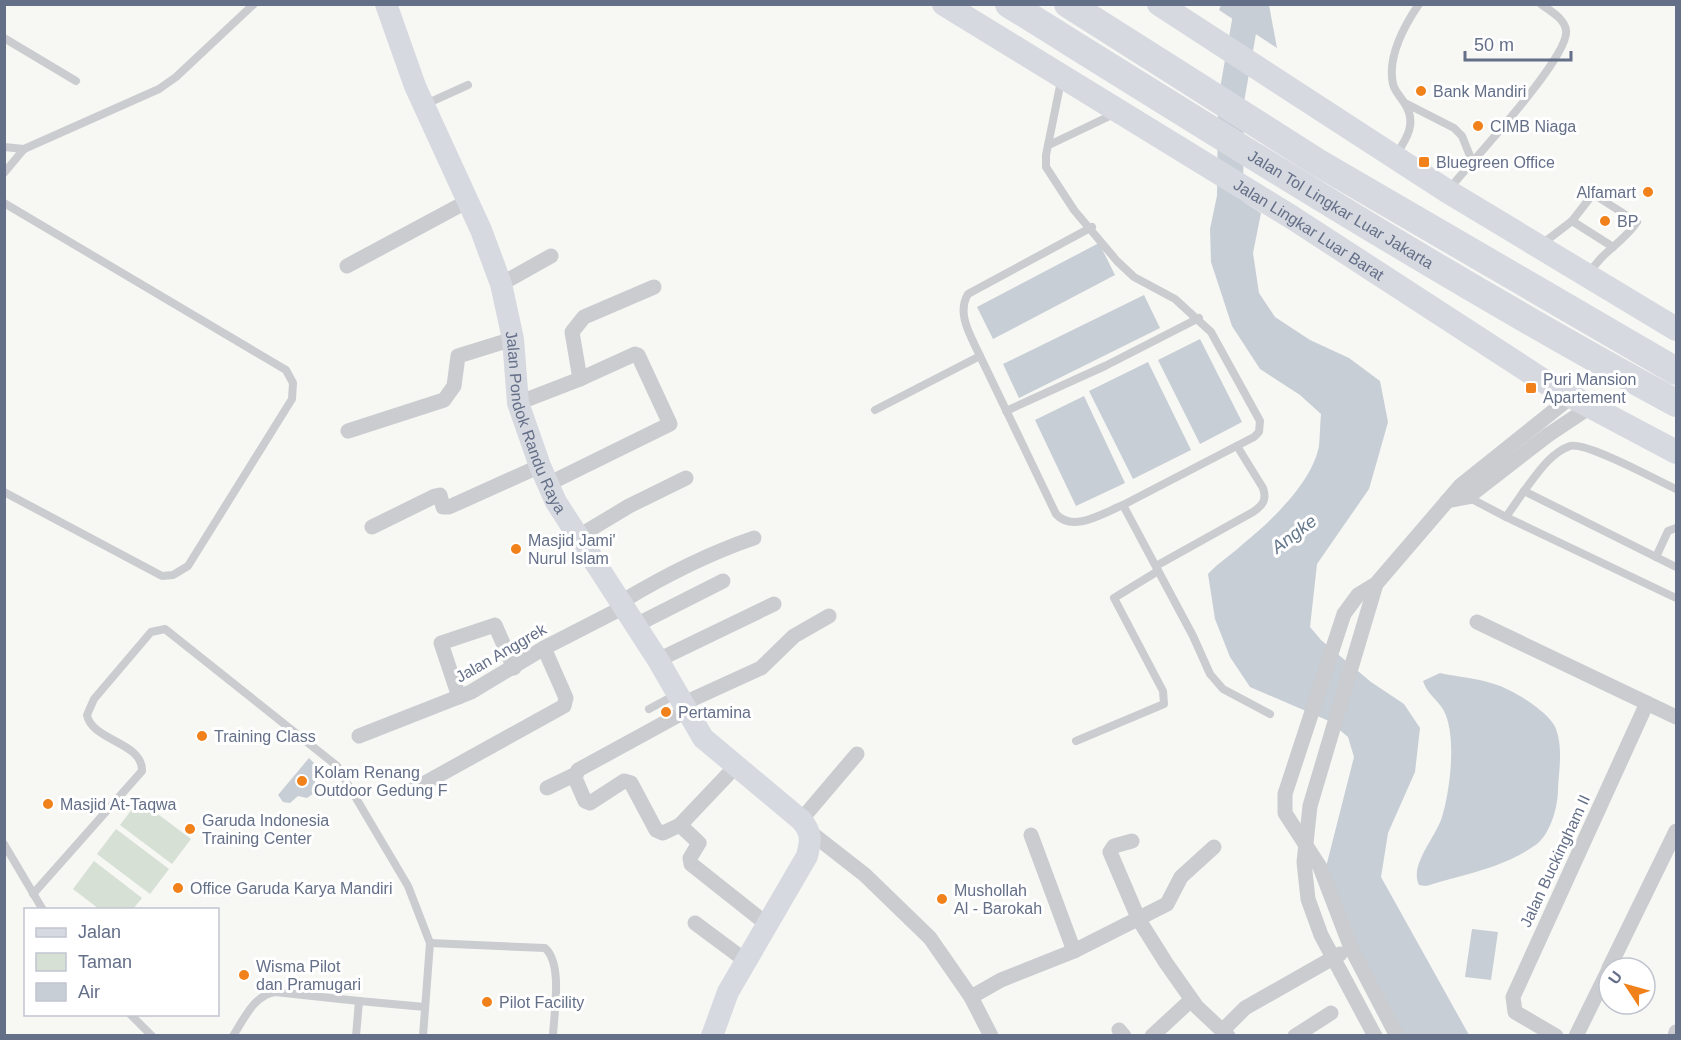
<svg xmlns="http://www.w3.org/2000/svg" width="1681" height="1040" viewBox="0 0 1681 1040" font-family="Helvetica,sans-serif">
	<rect width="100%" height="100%" fill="#f7f7f4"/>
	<g fill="#d6e0d5">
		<polygon points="139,800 191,839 172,864 120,825"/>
		<polygon points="116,829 169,869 150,894 97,854"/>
		<polygon points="94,861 142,898 133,909 99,909 73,889"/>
	</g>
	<g fill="#c7ced5">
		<polygon points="1221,5 1269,5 1277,48 1219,10"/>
		<path d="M 1219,186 L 1261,213 L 1253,253 L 1259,293 L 1275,317 L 1310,340 L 1349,358 L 1380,381 L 1388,422 L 1379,454 L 1369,489 L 1317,564 L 1310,627 L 1321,640 L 1371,682 L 1404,704 L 1420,728 L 1415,772 L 1388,833 L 1381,877 L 1469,1035 L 1404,1035 L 1355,947 L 1326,867 L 1354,757 L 1348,737 L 1329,721 L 1250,687 L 1230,657 L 1215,619 L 1208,574 C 1219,562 1231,555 1243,544 C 1271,521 1312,483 1319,446 C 1320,436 1320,425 1321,414 L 1300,395 L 1260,369 L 1232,326 L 1211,262 L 1210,229 Z"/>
		<polygon points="1099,243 1115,275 993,339 977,307"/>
		<polygon points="1144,295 1160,328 1019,398 1003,364"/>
		<polygon points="1200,339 1242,422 1200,444 1158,360"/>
		<polygon points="1148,362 1191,450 1133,479 1089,391"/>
		<polygon points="1084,396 1125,483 1076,506 1035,420"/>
		<path d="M 1440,673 C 1458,677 1477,678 1494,684 C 1512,689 1550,712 1556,729 C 1563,748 1559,769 1558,789 C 1558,807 1550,836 1534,846 C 1503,868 1462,875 1426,886 L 1419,885 C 1409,865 1436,837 1442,817 C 1450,791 1457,736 1444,711 C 1438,700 1427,694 1423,681 Z"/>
		<polygon points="309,758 318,767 313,778 316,784 314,793 307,798 298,796 290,803 283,802 278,795"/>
		<polygon points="1472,929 1498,932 1491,980 1465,977"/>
	</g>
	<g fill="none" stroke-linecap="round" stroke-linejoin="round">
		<polyline stroke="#c7ced5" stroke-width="26" points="1230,199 1231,101 1248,4"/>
		<g stroke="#caccd0" stroke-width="8">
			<polyline points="4,38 76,81"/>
			<polyline points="1061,81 1046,155 1046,167 1074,210 1117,261 1134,277 1175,299 1211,332 1260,421 1259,432 1254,437 1123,505"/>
			<polyline points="1405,103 1454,128 1462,136 1472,161"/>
			<polyline points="426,104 468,85"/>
			<polyline points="1049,145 1116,113"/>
			<polyline points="4,147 24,149"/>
			<path d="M 1396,155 C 1407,138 1417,123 1405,104 C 1401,97 1395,92 1393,84 C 1387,57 1404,26 1419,4"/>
			<polyline points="4,173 24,149 159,89 176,77 254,4"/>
			<path d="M 1450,188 C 1470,163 1571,56 1566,30 C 1564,18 1550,11 1541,4"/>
			<polyline points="4,203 286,370 293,383 292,399 188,566 173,575 162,576 4,492"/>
			<polyline points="1572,221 1613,247"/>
			<path d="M 1542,244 L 1572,221 L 1593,194 L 1637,222 C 1622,244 1602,251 1589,274"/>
			<path d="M 980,356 C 971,336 956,314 968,294 L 1092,227"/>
			<path d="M 875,410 L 980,356 L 1056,514 C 1073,533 1103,513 1123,505 L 1193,636 L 1210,674 L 1223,689 L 1270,714"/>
			<polyline points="1006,411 1105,366 1199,318"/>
			<path d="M 1524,491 C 1537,474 1550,453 1570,446 C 1586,441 1658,481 1676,489"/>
			<polyline points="1468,497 1506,517 1676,598"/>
			<polyline points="1506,517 1524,491 1676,567"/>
			<polyline points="1656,557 1668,531 1676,528"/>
			<path d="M 1156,566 L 1253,512 C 1263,505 1267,500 1263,488 L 1237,446"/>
			<polyline points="649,709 677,694"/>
			<polyline points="1076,741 1164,704 1163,691 1114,598 1158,571"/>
			<polyline points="4,844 43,910"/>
			<path d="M 33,894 L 142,771 C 143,742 92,741 87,715 L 94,699 L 151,632 L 165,629 L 337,766 L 408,886 L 430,943 L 423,1036"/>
			<path d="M 430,943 L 545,948 C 563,964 554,1012 553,1036"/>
			<polyline points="130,1014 152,1036"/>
			<path d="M 233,1036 C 244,1019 254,995 275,992 L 359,1001"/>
			<polyline points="356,1036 359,1001 425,1007"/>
		</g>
		<g stroke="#caccd0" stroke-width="15">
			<polyline points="347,266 468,201"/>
			<polyline points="501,284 551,256"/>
			<polyline points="518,403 580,379 572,332 584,317 654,287"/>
			<polyline points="348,431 444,400 454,386 458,356 513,339"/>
			<polyline points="548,484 670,424 638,355 635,354 580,379"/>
			<polyline points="1447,501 1468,497 1548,435 1590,407"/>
			<polyline points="372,527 435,496 440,495 443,507 449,507 540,466"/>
			<polyline points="579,536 629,506 686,478"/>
			<path d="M 621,602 C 664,576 707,554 754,538"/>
			<polyline points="1477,622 1676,717"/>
			<polyline points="636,625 723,581"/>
			<polyline points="658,660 774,604"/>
			<polyline points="459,697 441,643 495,625 514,668"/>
			<polyline points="682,704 761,668 794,636 829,616"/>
			<polyline points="686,711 578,770 575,778 585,801 590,803 624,781 631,783 656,830 663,833 680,825 699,843 690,858 691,864 768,925"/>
			<polyline points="359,736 471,692 544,648 624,607"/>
			<polyline points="547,788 574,775"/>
			<polyline points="414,789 564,706 566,698 544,648"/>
			<polyline points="801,820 857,754"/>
			<polyline points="680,825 735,767"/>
			<polyline points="810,832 865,875 930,938 971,997 991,1036"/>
			<polyline points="1031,835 1074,951"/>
			<polyline points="1132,841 1114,846 1110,852 1139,920 1166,963 1197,1007 1228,1036"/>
			<polyline points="695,923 746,961"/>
			<polyline points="1609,968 1676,831"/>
			<polyline points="971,997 1001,980 1074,951 1167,904 1181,877 1214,847"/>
			<polyline points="1119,1030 1124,1036"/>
			<polyline points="1223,1030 1245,1008 1340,954"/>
			<polyline points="1152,1036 1191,1000"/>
			<polyline points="1295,1036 1331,1013"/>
			<polyline points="1375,1036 1321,935 1308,899 1304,862 1310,806 1376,584"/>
			<polyline points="1397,1036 1351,948 1320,867 1285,813 1285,794 1344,614 1358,595 1376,584 1461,485 1571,397"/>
			<polyline points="1556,1036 1515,1012 1513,997 1647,703"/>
			<polyline points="1576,1036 1609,969"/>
			<polyline points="1675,1036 1676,1032"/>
		</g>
		<path stroke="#d6d9e0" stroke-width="22" id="s1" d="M 386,4 L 415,86 L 481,230 L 501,284 L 513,339 L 518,403 L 540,466 L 556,502 L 658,660 L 703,738 L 801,820 C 812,832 811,841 807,856 L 728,992 L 712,1036"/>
		<g stroke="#d6d9e0" stroke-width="24">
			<path id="s2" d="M 944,4 L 1293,218 L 1550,385 L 1676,452"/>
			<polyline points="1159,4 1447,191 1676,329"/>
		</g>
		<g stroke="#d6d9e0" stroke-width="28">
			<path id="s3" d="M 1009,4 C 1229,141 1449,280 1676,403"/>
			<polyline points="1068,4 1317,162 1676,371"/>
		</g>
	</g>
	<g fill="#f1811a" stroke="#fff" stroke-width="2">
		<circle cx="1421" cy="91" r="6"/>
		<circle cx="1478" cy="126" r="6"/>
		<rect x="1418" y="156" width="12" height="12" rx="3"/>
		<circle cx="1648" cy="192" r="6"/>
		<circle cx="1605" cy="221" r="6"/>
		<rect x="1525" y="382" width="12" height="12" rx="3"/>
		<circle cx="516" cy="549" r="6"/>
		<circle cx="666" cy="712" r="6"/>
		<circle cx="202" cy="736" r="6"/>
		<circle cx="302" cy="781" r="6"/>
		<circle cx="48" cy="804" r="6"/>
		<circle cx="190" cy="829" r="6"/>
		<circle cx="178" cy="888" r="6"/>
		<circle cx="942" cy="899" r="6"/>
		<circle cx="244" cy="975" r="6"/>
		<circle cx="487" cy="1002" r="6"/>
	</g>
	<g text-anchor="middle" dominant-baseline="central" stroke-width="6" stroke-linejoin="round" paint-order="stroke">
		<g font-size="16" fill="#646f88" stroke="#fff" text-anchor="start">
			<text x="1433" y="91">Bank Mandiri</text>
			<text x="1490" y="126">CIMB Niaga</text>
			<text x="1436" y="162">Bluegreen Office</text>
			<text x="1636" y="192" text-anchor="end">Alfamart</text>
			<text x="1617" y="221">BP</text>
			<text x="1543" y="379">Puri Mansion<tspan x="1543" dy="18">Apartement</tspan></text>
			<text x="528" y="540">Masjid Jami'<tspan x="528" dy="18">Nurul Islam</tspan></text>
			<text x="678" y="712">Pertamina</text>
			<text x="214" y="736">Training Class</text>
			<text x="314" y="772">Kolam Renang<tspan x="314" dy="18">Outdoor Gedung F</tspan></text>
			<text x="60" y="804">Masjid At-Taqwa</text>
			<text x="202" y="820">Garuda Indonesia<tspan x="202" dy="18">Training Center</tspan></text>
			<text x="190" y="888">Office Garuda Karya Mandiri</text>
			<text x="954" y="890">Mushollah<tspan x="954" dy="18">Al - Barokah</tspan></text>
			<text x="256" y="966">Wisma Pilot<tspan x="256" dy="18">dan Pramugari</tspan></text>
			<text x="499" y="1002">Pilot Facility</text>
		</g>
		<g font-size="16" fill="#646f88" stroke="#fff">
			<text stroke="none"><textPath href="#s3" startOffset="390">Jalan Tol Lingkar Luar Jakarta</textPath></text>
			<text stroke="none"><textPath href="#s2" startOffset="429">Jalan Lingkar Luar Barat</textPath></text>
			<text stroke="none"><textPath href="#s1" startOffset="446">Jalan Pondok Randu Raya</textPath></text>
			<text transform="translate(501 653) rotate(-30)">Jalan Anggrek</text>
			<text transform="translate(1555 861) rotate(-65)">Jalan Buckingham II</text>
		</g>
		<g font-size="18" font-style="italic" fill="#64778b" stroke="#fff">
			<text transform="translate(1294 534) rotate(-37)">Angke</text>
		</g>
	</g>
	<rect width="1681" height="1040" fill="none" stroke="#646f88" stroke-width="12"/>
	<rect x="24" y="908" width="195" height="108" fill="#ffffff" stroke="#c1c5cf" stroke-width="1.5"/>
	<rect x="36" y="928" width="30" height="9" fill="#d6d9e0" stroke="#c1c5cf" stroke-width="1.5"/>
	<text x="78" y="938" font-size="18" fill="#646f88">Jalan</text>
	<rect x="36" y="953" width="30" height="18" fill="#d6e0d5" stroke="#c1c5cf" stroke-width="1.5"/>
	<text x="78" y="968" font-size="18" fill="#646f88">Taman</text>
	<rect x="36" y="983" width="30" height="18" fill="#c7ced5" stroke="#c1c5cf" stroke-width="1.5"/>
	<text x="78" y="998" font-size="18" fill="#646f88">Air</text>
	<g transform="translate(1627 986) rotate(306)"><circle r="28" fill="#ffffff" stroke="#c1c5cf" stroke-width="1.5"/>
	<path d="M0-4.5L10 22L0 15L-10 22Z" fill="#f1811a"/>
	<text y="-9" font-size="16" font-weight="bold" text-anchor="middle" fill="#646f88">U</text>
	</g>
	<path d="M1465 51v9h106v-9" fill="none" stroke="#646f88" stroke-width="3"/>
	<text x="1474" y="51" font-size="18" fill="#646f88" stroke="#ffffff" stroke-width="4.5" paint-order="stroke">50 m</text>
</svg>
